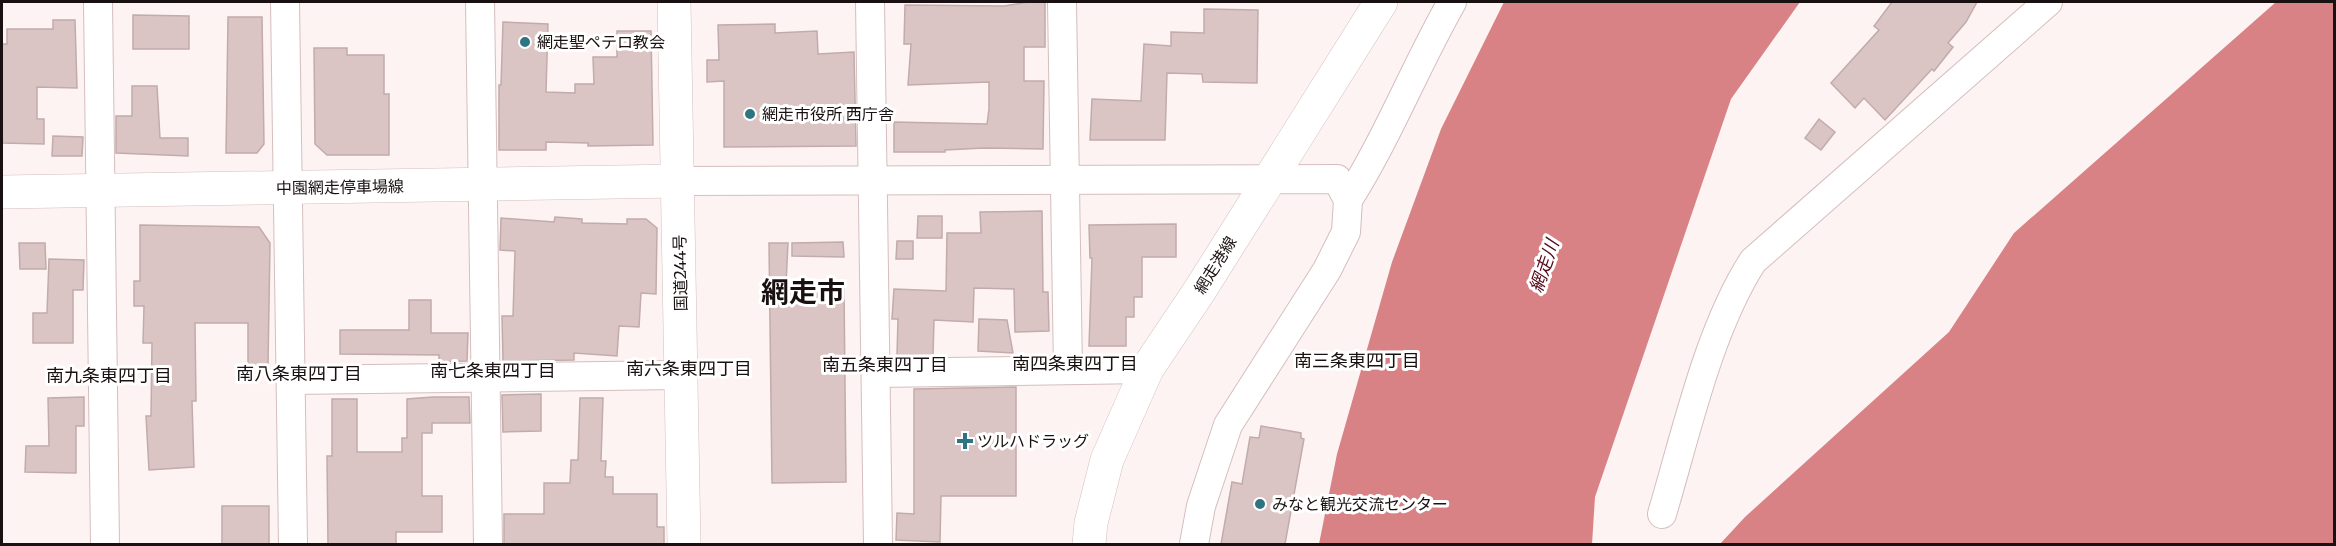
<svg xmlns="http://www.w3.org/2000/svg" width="2336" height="546" viewBox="0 0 2336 546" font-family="Merriweather,'Noto Sans JP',serif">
	<rect width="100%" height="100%" fill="#fdf3f3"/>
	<g fill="#d88285">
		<polygon points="1504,2 1800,2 1731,99 1595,497 1592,544 1319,544 1337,454 1392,262 1441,129"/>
		<polygon points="2276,2 2334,2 2334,544 1720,544 1745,517 1949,332 2014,233"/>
	</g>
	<g fill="#dbc4c4" stroke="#c1abab" stroke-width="1.5">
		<polygon points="1028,2 1045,2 1045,47 1024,47 1024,81 1044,81 1043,149 984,148 945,150 945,152 894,152 894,122 987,124 989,109 989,82 908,85 911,44 904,44 905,5 1004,6"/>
		<polygon points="1892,2 1977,2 1966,22 1948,43 1953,47 1934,71 1932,69 1885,120 1864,98 1855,108 1831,83 1879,30 1874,26"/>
		<polygon points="1204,9 1258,10 1257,83 1203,82 1202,74 1167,73 1165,140 1090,140 1092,99 1141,101 1144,44 1171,46 1171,32 1204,33"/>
		<polygon points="133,15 189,16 189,49 133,49"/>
		<polygon points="228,17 262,17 264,144 257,153 226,153"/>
		<polygon points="53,20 75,20 77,88 37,87 37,119 44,119 44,144 2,143 2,44 7,44 7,29 53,29"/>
		<polygon points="503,22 548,24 546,92 575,93 575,84 594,84 593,57 617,57 617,31 651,31 653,145 588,146 588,143 546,142 546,150 499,150 499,85 501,85"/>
		<polygon points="775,24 775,33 817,31 818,54 854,52 856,146 724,147 724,81 707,82 707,60 719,60 718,25"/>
		<polygon points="314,48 347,48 347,55 384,55 384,94 389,94 389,155 327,155 315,144"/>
		<polygon points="132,86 157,86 160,138 188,138 188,156 116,153 116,116 132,116"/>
		<polygon points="1819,119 1835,132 1821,150 1805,138"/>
		<polygon points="53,136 83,137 82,156 52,156"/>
		<polygon points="1042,211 1043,292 1048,292 1049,331 1015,332 1014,289 974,288 973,322 934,320 933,356 897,355 898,319 892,319 894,289 946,291 947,233 981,233 980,212"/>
		<polygon points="918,216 942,216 942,238 917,238"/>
		<polygon points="555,217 582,219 582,223 627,224 627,219 646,219 657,228 656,294 641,293 639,327 619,326 617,356 574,353 574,360 503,361 502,316 513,316 515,251 500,250 501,218 554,222"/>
		<polygon points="1176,224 1176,257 1142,257 1142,297 1134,297 1134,317 1126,317 1126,346 1089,346 1092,258 1090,258 1089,225"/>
		<polygon points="140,225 259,227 270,243 268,366 248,366 248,323 195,323 196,401 192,401 194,467 149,470 146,416 151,416 152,343 143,343 144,306 134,306 134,281 140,281"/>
		<polygon points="897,241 913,241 913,259 896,259"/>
		<polygon points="843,242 844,257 792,256 792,243"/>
		<polygon points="19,243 45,243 46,269 20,269"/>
		<polygon points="769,243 788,243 786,284 844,287 846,482 772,483"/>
		<polygon points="49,259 84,260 83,290 73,290 73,343 33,343 33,313 47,313"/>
		<polygon points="409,300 431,300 431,333 468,333 467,361 439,362 439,355 340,354 340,330 409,330"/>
		<polygon points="979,319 1007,320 1013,353 978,351"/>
		<polygon points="1016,387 1016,496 941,496 940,542 896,540 897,513 914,514 914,389"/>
		<polygon points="541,394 541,431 503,432 502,395"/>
		<polygon points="84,397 84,426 76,426 76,473 25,472 26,446 49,446 48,398"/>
		<polygon points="433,397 469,397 470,423 432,423 432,433 422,433 422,496 442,496 442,532 396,532 396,544 328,544 327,456 332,456 332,399 357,399 357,452 402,452 402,438 407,438 407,399"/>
		<polygon points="580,398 603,398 601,461 606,461 605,477 613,477 613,494 657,494 657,527 664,527 664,544 504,544 504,514 544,514 544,483 570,483 571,460 578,460"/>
		<polygon points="1261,426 1301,433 1301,438 1304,439 1285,544 1221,544 1232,482 1242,484 1250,437 1259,438"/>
		<rect x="222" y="506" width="47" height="38"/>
	</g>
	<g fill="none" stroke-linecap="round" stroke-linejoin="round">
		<g stroke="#d5bebe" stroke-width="30">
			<g id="minor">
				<polyline points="98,2 105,544"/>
				<polyline points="285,2 293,544"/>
				<polyline points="480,2 488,544"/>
				<polyline points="870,2 878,544"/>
				<polyline points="1062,2 1068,370"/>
				<polyline points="679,181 1337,179 1348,200 1346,232 1327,270 1228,425 1201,506 1194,544"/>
				<path d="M 1348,200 C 1388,137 1415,67 1452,2"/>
				<polyline points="876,373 1147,369"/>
				<polyline points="291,380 681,375"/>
				<path d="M 1662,514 C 1686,434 1708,331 1753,261 L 2048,2"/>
			</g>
		</g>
		<g stroke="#d5bebe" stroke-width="34">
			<g id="major">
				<polyline points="2,192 679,181"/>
				<polyline points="1089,544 1091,523 1107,460 1147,369 1200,290 1381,2"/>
			</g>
		</g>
		<g stroke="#d5bebe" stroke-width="34">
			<polyline id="highway" points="674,2 684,544"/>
		</g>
		<use href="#minor" stroke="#fff" stroke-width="28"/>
		<use href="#major" stroke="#fff" stroke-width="33"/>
		<use href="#highway" stroke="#fff" stroke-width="33"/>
	</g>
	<g fill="#2e7481" stroke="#fff" stroke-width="2">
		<circle cx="525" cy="42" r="6"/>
		<circle cx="750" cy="114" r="6"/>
		<path d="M962 432h6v6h6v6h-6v6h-6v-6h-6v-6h6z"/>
		<circle cx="1260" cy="504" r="6"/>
	</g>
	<g text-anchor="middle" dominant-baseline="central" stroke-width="6" stroke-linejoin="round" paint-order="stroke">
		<g font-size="16" fill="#191111" stroke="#fff" text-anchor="start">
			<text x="537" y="42">網走聖ペテロ教会</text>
			<text x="762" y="114">網走市役所 西庁舎</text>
			<text x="977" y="441">ツルハドラッグ</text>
			<text x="1272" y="504">みなと観光交流センター</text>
		</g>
		<g font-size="16" fill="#191111" stroke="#fff">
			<text transform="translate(340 187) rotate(-1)">中園網走停車場線</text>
			<text transform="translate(1215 265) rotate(-58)">網走港線</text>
			<text transform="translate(680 273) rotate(-91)">国道244号</text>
		</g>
		<g font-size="18" font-style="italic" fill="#570817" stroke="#fff">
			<text transform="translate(1544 266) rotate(-71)">網走川</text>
		</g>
		<g font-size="18" fill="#191111" stroke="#fff">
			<text x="1357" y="360">南三条東四丁目</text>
			<text x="1075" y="363">南四条東四丁目</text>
			<text x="885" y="364">南五条東四丁目</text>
			<text x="689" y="368">南六条東四丁目</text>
			<text x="493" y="370">南七条東四丁目</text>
			<text x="299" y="373">南八条東四丁目</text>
			<text x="109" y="375">南九条東四丁目</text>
		</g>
		<g font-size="28" font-weight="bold" fill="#191111" stroke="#fff">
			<text x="803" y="292">網走市</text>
		</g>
	</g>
	<rect width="2336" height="546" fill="none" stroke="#191111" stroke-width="6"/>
</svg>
